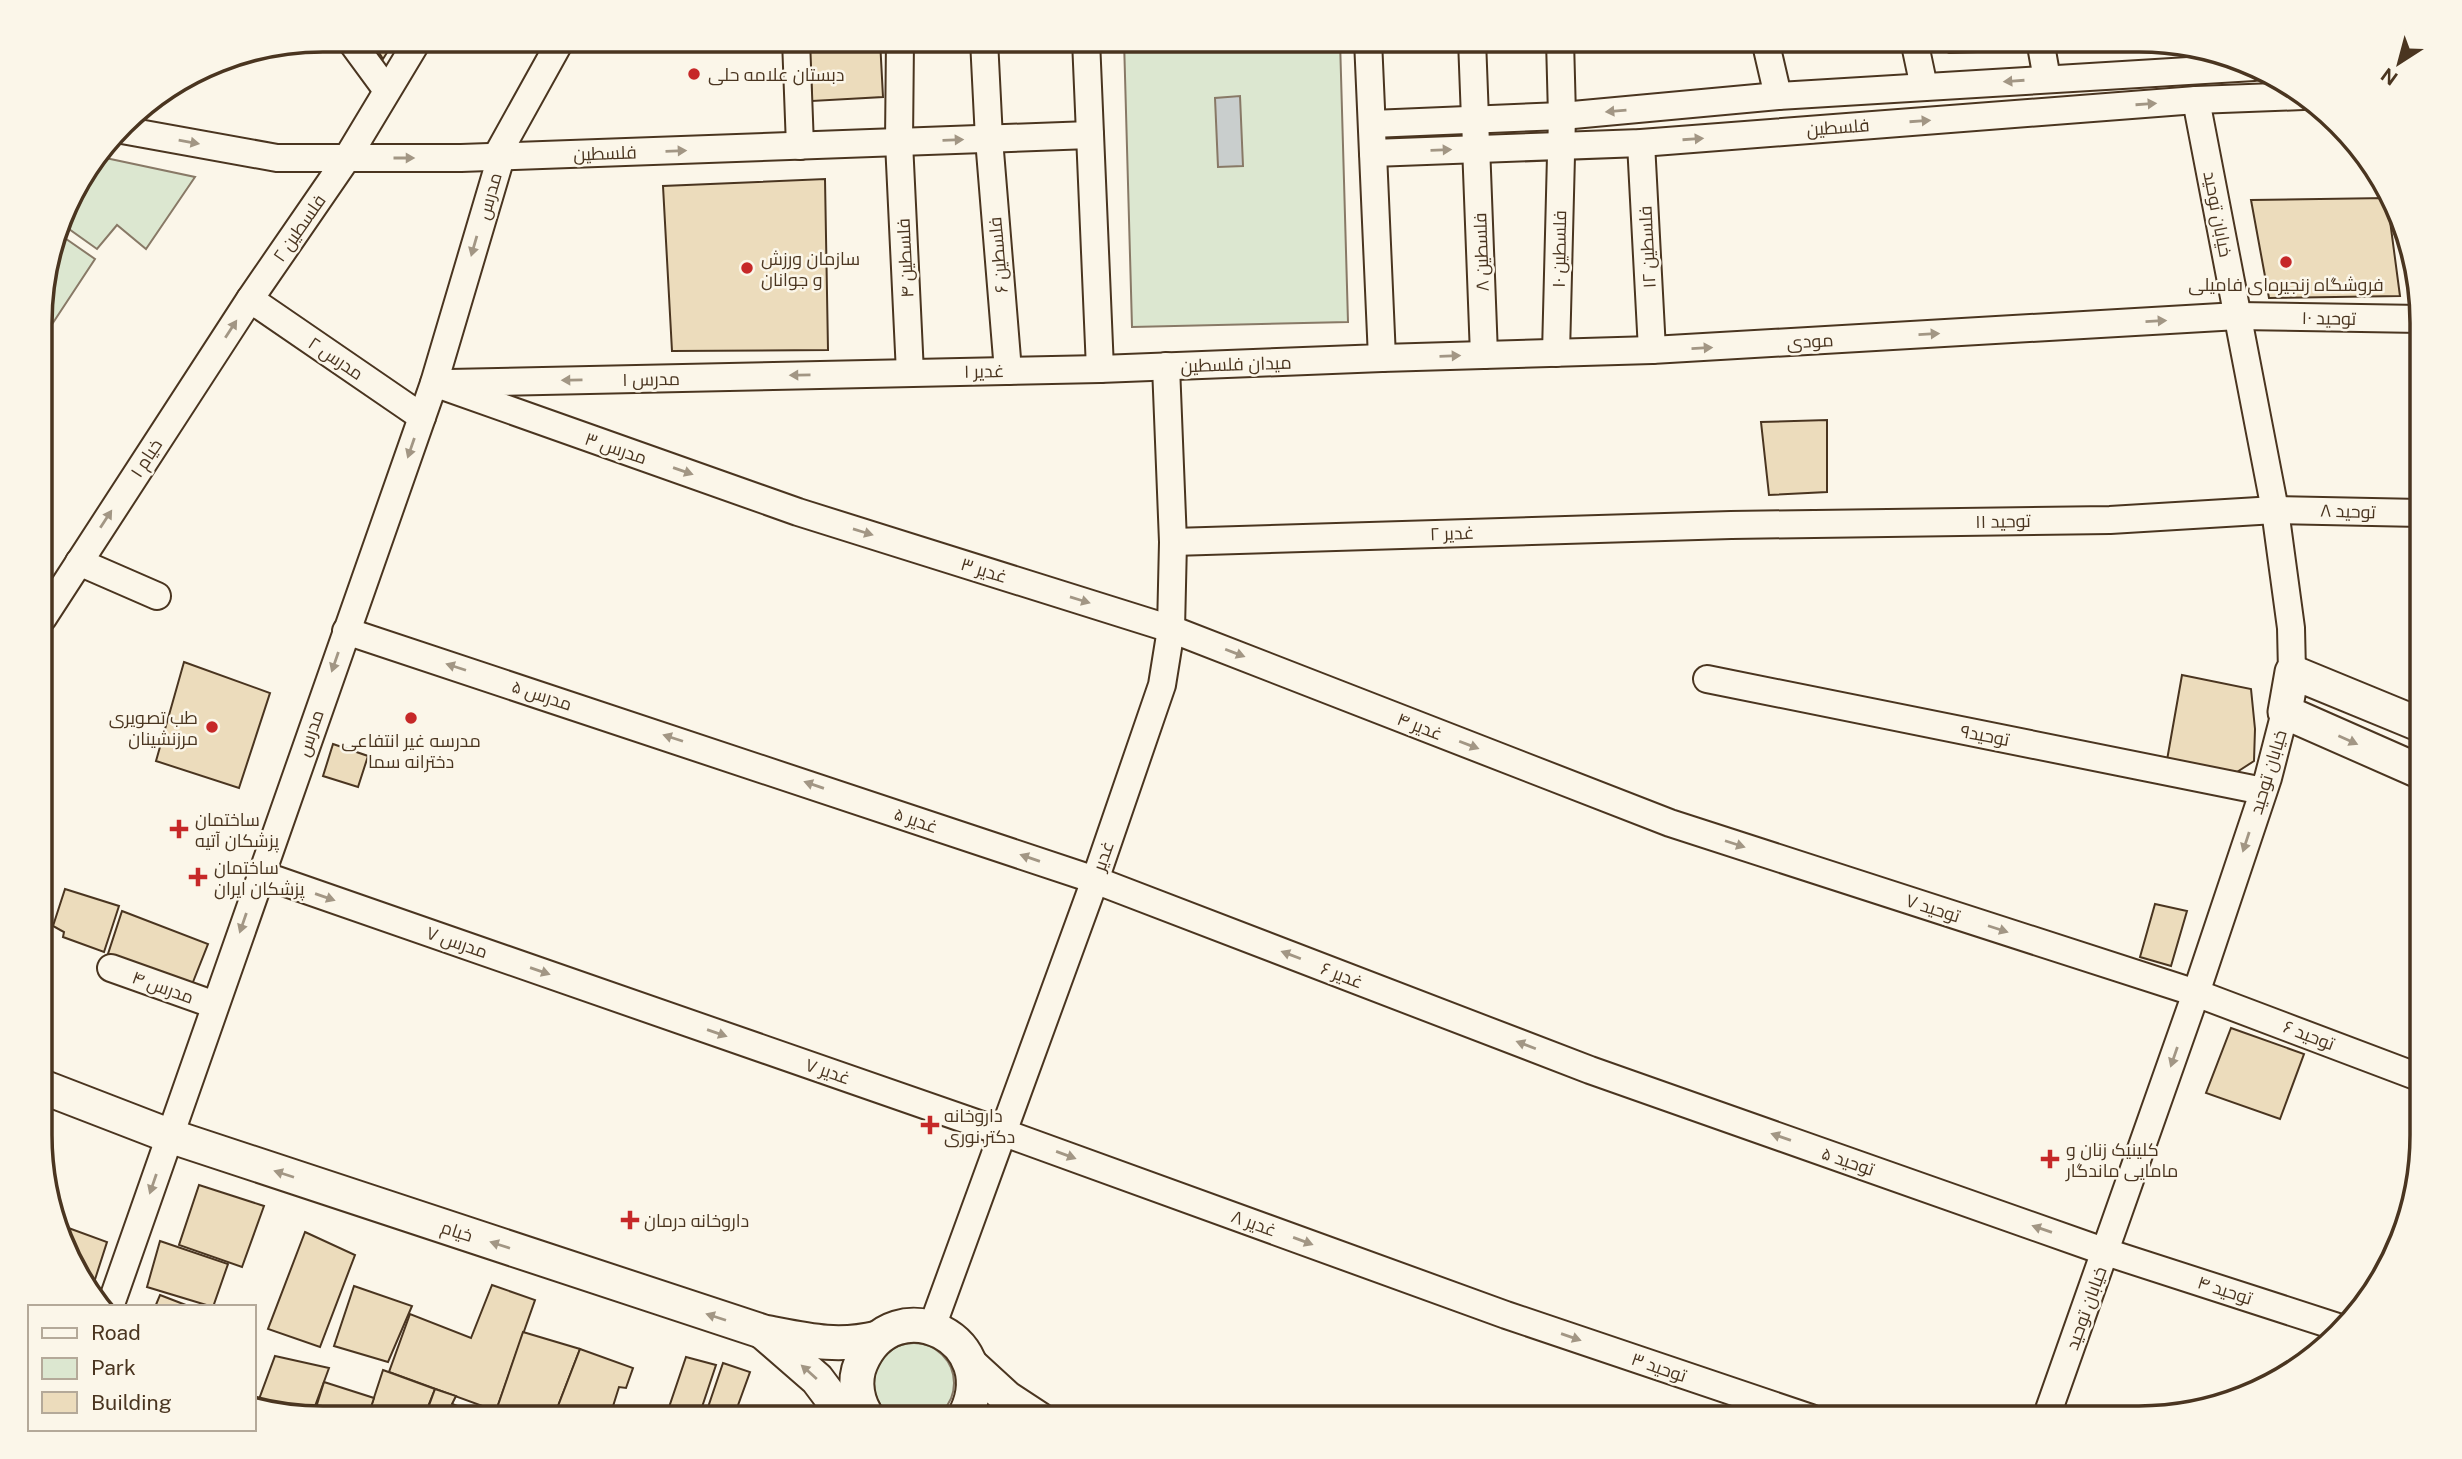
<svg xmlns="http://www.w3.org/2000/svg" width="2462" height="1459" viewBox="0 0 2462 1459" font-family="'Public Sans',Cairo,sans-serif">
	<rect width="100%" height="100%" fill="#fbf6e9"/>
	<g fill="#dce7d0" stroke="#887966" stroke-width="2">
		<polygon points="1124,40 1340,40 1348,322 1132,327"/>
		<polygon points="101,157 195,177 146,249 117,225 97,249 62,224 70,198"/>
		<polygon points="59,234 95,259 43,338 43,287"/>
		<circle cx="914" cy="1383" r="40"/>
	</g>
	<polygon fill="#c9cecd" stroke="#887966" stroke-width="2" points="1240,96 1243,166 1218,167 1215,98"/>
	<g fill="#ecdcbc" stroke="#4a3520" stroke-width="2">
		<polygon points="371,40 395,40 383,59"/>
		<polygon points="809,40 880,40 883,97 812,101"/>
		<polygon points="1937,40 2040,40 2035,50 1949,53 1938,47"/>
		<polygon points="825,179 828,350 672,351 663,186"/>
		<polygon points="2387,198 2400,296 2269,298 2251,200"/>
		<polygon points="1827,420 1827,492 1769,495 1761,422"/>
		<polygon points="184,662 270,693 239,788 156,761"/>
		<polygon points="2182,675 2251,689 2255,729 2254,761 2237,772 2167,760"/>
		<polygon points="333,744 368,756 358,787 323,776"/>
		<polygon points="65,889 119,906 104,952 63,937 64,932 53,926"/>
		<polygon points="2155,904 2187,911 2171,966 2140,957"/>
		<polygon points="122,911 208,944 193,982 183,984 107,957"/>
		<polygon points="2231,1028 2304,1054 2280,1119 2206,1093"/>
		<polygon points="199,1185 264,1206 242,1267 179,1245"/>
		<polygon points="63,1226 107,1242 90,1295 88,1293"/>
		<polygon points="305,1232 355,1255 320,1347 268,1329"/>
		<polygon points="160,1241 228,1264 213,1307 147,1287"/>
		<polygon points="492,1285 535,1300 496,1411 389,1372 410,1314 471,1338"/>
		<polygon points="354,1286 412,1306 388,1362 334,1346"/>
		<polygon points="160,1295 191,1307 155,1307"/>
		<polygon points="523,1332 580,1349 553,1419 516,1419 496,1411"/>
		<polygon points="580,1349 633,1368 626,1388 619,1387 609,1419 553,1419"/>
		<polygon points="275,1356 329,1368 311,1417 255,1410"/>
		<polygon points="686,1357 716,1365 698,1419 665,1419"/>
		<polygon points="723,1363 750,1372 733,1419 704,1419"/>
		<polygon points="383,1370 435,1389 423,1419 367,1419"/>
		<polygon points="324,1382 374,1398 367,1419 313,1417"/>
		<polygon points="435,1389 456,1396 452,1404 485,1416 484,1419 424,1419"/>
	</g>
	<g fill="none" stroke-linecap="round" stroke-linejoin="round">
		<g stroke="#4a3520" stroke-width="30">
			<g id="minor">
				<polyline points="350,40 386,89"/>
				<polyline points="796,40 800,146"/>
				<polyline points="900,40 899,142 910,373"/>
				<polyline points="984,40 989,139 1008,371"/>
				<polyline points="1086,40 1100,369"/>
				<polyline points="1472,40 1484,355"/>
				<polyline points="1765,40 1778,96"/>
				<polyline points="1914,40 1924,87"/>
				<polyline points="2040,40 2047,79"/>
				<polyline points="2196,100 2275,510 2291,628 2292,672"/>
				<polyline points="1372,124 1562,116 1778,96 2254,67"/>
				<polyline points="122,130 277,158 461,158 1090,135"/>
				<polyline points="1641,143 1652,350"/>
				<polyline points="1373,153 1641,143 2196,100 2303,96"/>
				<polyline points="496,157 561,40"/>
				<polyline points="250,299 422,417"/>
				<polyline points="1556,353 1562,116 1560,40"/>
				<polyline points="1382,358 1652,350 2238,316 2421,319"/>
				<polyline points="434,383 798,512 1171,629 1670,823 2196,993 2421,1078"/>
				<polyline points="449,383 1100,369 1382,358 1368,40"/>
				<polyline points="1173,542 1731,525 2110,520 2275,510 2421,513"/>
				<polyline points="79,562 157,596"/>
				<polyline points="43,618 250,299 347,158 418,40"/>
				<polyline points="346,631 1095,880 1590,1070 2106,1252 2344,1329"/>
				<polyline points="1707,679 2263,791"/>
				<polyline points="260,874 1002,1132 1506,1315 1811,1418"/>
				<polyline points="111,968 215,1005"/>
				<polyline points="110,1307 434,383 501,157"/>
				<polyline points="932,1327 1095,880 1162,685 1171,629 1173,542 1166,366"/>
				<polyline points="2046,1418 2196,993 2268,778 2285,712"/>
			</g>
		</g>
		<g stroke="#4a3520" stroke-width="37">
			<g id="major">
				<polyline points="2421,725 2292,672 2285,712 2421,772"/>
				<path d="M 43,1087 L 170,1136 L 764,1332 C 806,1340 836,1348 878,1338"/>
				<polyline points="764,1333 817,1379 847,1419"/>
				<polyline points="972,1366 1007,1398 1039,1419"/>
				<path d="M 869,1419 C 857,1403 853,1381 861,1363 C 894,1285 1008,1340 963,1419"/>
			</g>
		</g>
		<use href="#minor" stroke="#fbf6e9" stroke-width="26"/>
		<use href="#major" stroke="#fbf6e9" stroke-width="33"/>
	</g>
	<defs><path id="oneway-solid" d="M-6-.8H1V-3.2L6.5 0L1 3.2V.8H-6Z" transform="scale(1.75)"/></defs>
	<g fill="#a29684">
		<use href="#oneway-solid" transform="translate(2014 81) rotate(176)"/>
		<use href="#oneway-solid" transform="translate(2146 104) rotate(-4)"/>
		<use href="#oneway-solid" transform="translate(1616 111) rotate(175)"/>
		<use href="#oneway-solid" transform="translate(1920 121) rotate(-4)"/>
		<use href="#oneway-solid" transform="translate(1693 139) rotate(-4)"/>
		<use href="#oneway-solid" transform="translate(953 140) rotate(-2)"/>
		<use href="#oneway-solid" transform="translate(189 142) rotate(10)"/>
		<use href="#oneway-solid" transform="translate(1441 150) rotate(-2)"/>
		<use href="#oneway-solid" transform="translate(676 151) rotate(-2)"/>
		<use href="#oneway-solid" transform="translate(404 158)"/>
		<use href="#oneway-solid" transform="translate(474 246) rotate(106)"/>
		<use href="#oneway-solid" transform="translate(2156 321) rotate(-3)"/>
		<use href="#oneway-solid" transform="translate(231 329) rotate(-57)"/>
		<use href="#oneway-solid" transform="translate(1929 334) rotate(-3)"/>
		<use href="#oneway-solid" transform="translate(1702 348) rotate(-3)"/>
		<use href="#oneway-solid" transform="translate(1450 356) rotate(-2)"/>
		<use href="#oneway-solid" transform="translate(800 375) rotate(179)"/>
		<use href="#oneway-solid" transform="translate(572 380) rotate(179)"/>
		<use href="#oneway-solid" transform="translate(411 448) rotate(109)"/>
		<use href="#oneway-solid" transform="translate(683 471) rotate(19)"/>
		<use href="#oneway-solid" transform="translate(106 519) rotate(-57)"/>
		<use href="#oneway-solid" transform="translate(863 532) rotate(17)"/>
		<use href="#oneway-solid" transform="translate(1080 600) rotate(17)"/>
		<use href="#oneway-solid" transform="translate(1235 653) rotate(21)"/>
		<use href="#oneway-solid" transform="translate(335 662) rotate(109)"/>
		<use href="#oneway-solid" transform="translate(456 667) rotate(-162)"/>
		<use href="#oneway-solid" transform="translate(673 738) rotate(-162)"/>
		<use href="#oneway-solid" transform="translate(2348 740) rotate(24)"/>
		<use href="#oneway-solid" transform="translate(1469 745) rotate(21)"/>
		<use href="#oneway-solid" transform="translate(814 785) rotate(-161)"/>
		<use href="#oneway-solid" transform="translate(2246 842) rotate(108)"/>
		<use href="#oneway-solid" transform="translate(1735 844) rotate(18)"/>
		<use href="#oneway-solid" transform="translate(1030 858) rotate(-161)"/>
		<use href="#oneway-solid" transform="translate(325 897) rotate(19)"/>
		<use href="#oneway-solid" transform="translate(243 923) rotate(109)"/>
		<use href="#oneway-solid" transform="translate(1998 929) rotate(18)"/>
		<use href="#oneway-solid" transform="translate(1291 955) rotate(-159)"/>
		<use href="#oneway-solid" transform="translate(540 971) rotate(19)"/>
		<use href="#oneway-solid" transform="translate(717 1033) rotate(19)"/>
		<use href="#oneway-solid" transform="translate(1526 1045) rotate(-159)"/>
		<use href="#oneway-solid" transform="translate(2174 1057) rotate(109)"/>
		<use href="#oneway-solid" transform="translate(1781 1137) rotate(-161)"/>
		<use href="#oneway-solid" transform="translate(1066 1155) rotate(20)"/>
		<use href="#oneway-solid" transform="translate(284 1174) rotate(-162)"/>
		<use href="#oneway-solid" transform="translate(153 1184) rotate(109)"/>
		<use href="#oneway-solid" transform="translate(2042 1229) rotate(-161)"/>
		<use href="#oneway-solid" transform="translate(1303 1241) rotate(20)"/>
		<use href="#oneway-solid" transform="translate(500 1245) rotate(-162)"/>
		<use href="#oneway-solid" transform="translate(716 1317) rotate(-162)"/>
		<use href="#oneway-solid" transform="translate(1571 1337) rotate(19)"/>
		<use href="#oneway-solid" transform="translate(809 1372) rotate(-138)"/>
	</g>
	<g fill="#c62828" stroke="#fbf6e9" stroke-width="2.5">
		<circle cx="694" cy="74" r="7"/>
		<circle cx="2286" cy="262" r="7"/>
		<circle cx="747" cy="268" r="7"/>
		<circle cx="411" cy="718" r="7"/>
		<circle cx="212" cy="727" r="7"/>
		<path d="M175.5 818.5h7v7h7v7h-7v7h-7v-7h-7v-7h7z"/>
		<path d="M194.5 866.5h7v7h7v7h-7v7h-7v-7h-7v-7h7z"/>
		<path d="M926.5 1114.5h7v7h7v7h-7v7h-7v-7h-7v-7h7z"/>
		<path d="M2046.5 1148.5h7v7h7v7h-7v7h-7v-7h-7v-7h7z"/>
		<path d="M626.5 1209.5h7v7h7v7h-7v7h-7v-7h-7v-7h7z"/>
	</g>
	<g text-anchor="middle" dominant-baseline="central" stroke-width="5" stroke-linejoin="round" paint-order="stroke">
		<g font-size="18" fill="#4a3520" stroke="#fbf6e9" text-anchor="start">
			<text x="708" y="74">دبستان علامه حلی</text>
			<text x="761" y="258">سازمان ورزش<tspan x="761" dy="21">و جوانان</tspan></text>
			<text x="2286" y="284" text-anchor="middle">فروشگاه زنجیره‌ای فامیلی</text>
			<text x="198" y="717" text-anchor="end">طب تصویری<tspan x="198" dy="21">مرزنشینان</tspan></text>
			<text x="411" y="740" text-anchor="middle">مدرسه غیر انتفاعی<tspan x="411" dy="21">دخترانه سما</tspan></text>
			<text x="195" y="819">ساختمان<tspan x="195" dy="21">پزشکان آتیه</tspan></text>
			<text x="214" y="867">ساختمان<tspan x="214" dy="21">پزشکان ایران</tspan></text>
			<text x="944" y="1115">داروخانه<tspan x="944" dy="21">دکتر نوری</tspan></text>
			<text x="2066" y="1149">کلینیک زنان و<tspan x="2066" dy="21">مامایی ماندگار</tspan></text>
			<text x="644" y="1220">داروخانه درمان</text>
		</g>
		<g font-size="18" fill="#4a3520" stroke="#fbf6e9">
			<text transform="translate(1838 127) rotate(-4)">فلسطین</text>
			<text transform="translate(605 153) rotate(-2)">فلسطین</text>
			<text transform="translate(489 196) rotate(-74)">مدرس</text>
			<text transform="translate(2218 214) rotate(79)">خیابان توحید</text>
			<text transform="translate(299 228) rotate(-55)">فلسطین ۲</text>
			<text transform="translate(1647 247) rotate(-93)">فلسطین ۱۲</text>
			<text transform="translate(1559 249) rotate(-89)">فلسطین ۱۰</text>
			<text transform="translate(1481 252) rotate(-92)">فلسطین ۸</text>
			<text transform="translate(998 255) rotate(-95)">فلسطین ۶</text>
			<text transform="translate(905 258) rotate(-93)">فلسطین ۴</text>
			<text transform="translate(2329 318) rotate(1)">توحید ۱۰</text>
			<text transform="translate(1810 341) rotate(-3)">مودی</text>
			<text transform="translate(336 358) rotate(34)">مدرس ۲</text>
			<text transform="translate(1236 364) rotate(-2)">میدان فلسطین</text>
			<text transform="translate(984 371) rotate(-1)">غدیر ۱</text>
			<text transform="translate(651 379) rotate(-1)">مدرس ۱</text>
			<text transform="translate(616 448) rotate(19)">مدرس ۳</text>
			<text transform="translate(146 458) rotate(-57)">خیام ۱</text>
			<text transform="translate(2348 511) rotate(2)">توحید ۸</text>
			<text transform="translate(2003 521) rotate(-1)">توحید ۱۱</text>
			<text transform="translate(1452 533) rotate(-2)">غدیر ۲</text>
			<text transform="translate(984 570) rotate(17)">غدیر ۳</text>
			<text transform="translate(542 695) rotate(18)">مدرس ۵</text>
			<text transform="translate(1420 726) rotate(21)">غدیر ۴</text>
			<text transform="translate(310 733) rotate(-71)">مدرس</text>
			<text transform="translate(1985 735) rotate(11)">توحید۹</text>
			<text transform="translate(2268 772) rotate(-73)">خیابان توحید</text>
			<text transform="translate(916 820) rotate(19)">غدیر ۵</text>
			<text transform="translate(1103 856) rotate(-71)">غدیر</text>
			<text transform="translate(1933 908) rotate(18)">توحید ۷</text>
			<text transform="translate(457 942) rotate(19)">مدرس ۷</text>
			<text transform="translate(1342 975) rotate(21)">غدیر ۶</text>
			<text transform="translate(163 987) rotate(20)">مدرس ۴</text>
			<text transform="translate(2309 1035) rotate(21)">توحید ۶</text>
			<text transform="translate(828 1071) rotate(19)">غدیر ۷</text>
			<text transform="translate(1848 1161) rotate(19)">توحید ۵</text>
			<text transform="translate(1254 1223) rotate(20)">غدیر ۸</text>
			<text transform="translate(457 1231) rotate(18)">خیام</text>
			<text transform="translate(2225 1290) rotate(18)">توحید ۴</text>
			<text transform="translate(2086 1308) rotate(-70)">خیابان توحید</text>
			<text transform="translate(1659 1367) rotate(19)">توحید ۳</text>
		</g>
	</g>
	<path d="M0 0H2462V1459H0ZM323 52H2139A271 271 0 0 1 2410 323V1135A271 271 0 0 1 2139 1406H323A271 271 0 0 1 52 1135V323A271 271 0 0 1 323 52Z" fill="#fbf6e9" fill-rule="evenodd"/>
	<path fill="none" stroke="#4a3520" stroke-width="3.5" d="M323 52H2139A271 271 0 0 1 2410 323V1135A271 271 0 0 1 2139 1406H323A271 271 0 0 1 52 1135V323A271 271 0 0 1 323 52Z"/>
	<rect x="28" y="1305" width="228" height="126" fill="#fbf6e9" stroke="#b4a999" stroke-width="2"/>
	<rect x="42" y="1328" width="35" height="10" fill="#fbf6e9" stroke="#b4a999" stroke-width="2"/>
	<text x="91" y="1340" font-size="21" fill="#4a3520">Road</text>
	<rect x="42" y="1358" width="35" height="21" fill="#dce7d0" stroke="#b4a999" stroke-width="2"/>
	<text x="91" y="1375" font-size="21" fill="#4a3520">Park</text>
	<rect x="42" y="1392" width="35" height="21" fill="#ecdcbc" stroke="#b4a999" stroke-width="2"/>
	<text x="91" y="1410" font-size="21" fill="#4a3520">Building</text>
	<g transform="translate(2399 63) rotate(216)" stroke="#fbf6e9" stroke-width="5" paint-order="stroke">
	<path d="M0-5L12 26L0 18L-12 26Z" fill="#4a3520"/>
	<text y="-10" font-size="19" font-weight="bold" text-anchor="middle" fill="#4a3520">N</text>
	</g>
</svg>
